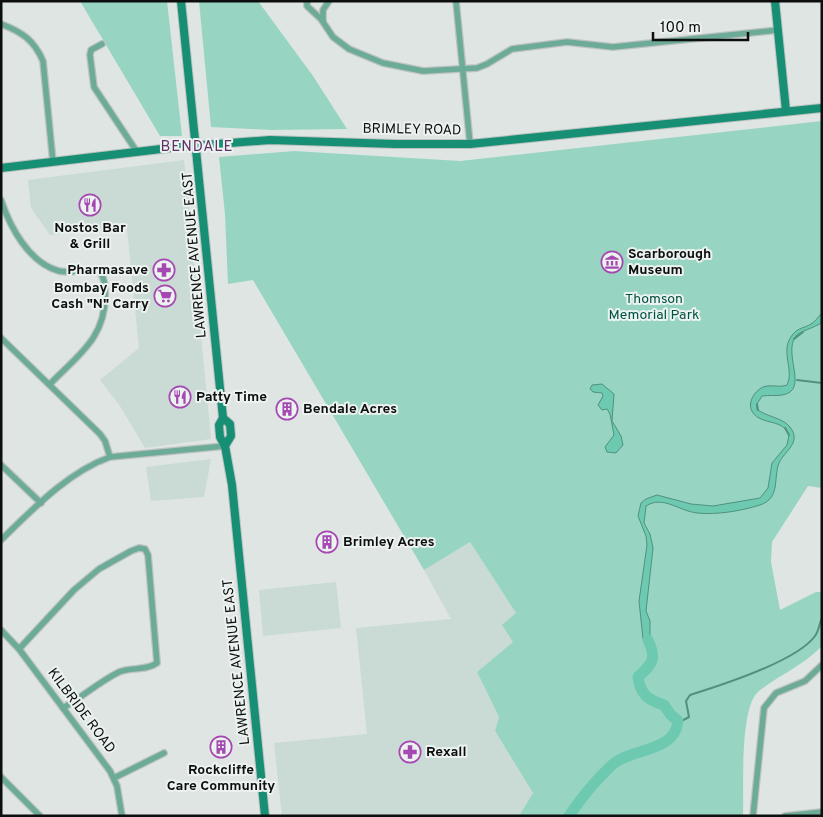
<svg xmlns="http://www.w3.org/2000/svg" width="823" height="817" viewBox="0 0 823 817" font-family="Overpass,sans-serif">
	<rect width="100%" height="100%" fill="#dee5e2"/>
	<g fill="#cadad4">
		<polygon points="184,160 211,439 145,448 120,406 100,380 139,348 127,229 50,235 31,208 28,180"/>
		<polygon points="211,459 204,497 151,501 146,467"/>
		<polygon points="470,542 516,613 514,642 477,672 499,717 495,731 533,793 519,816 282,816 274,743 367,734 356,628 451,619 424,570"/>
		<polygon points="336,582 341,628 263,636 259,590"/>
	</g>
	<g fill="#97d5c2">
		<polygon points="80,1 167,1 182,136 160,136"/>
		<polygon points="199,1 258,1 313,76 347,129 272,130 211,127"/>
		<path d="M 822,121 L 822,488 L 808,486 L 772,542 L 771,562 L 780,610 L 816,592 L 822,592 L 822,646 C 801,667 781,674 759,691 C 739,706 744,790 743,816 L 519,816 L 533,793 L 495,731 L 499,717 L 477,672 L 513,642 L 502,625 L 516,613 L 470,542 L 424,570 L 253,280 L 228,284 L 225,214 L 219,157 L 294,151 L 460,161 Z"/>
	</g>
	<g fill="#6dc9af" stroke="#50917f">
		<path d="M 822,313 L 821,323 C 814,328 800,331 796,336 C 782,353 810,391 782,395 C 776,396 769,395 762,396 L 757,404 L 757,409 C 766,417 782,417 790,427 C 802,443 785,450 779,463 C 773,478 781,498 760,505 C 741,511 717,515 697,513 C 679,511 663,495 646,506 L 644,523 L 650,534 L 653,548 L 646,611 L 650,621 L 650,640 L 643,639 L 639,601 L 647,545 L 646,536 L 638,516 L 641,503 L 646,499 L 657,495 L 691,504 L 713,506 L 760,498 L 768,488 L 772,463 L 787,445 L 789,435 C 783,421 770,424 759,418 C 744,410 751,393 763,387 C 771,384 779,388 787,385 C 795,368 778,350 794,333 C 798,328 805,328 811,324 C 815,322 818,317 822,313 Z"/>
		<polygon points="602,384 614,394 612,421 621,436 623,445 616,453 607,452 605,447 614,435 610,414 607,409 602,410 598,405 603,396 602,393 593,392 590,389 592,385"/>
	</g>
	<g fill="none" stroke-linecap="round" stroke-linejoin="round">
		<g stroke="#50917f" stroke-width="2">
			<polyline points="794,339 803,332"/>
			<polyline points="797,380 822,383"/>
			<polyline points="757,404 758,410"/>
			<polyline points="785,428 789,435"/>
			<path d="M 678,723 L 689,717 L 686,701 L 690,695 C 719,686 797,661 815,636 C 819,631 819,624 822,618"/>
		</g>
		<path stroke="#6dc9af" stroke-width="11" d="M 569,816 C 581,798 596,780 612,765 C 632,747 675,753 678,721 L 671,715 L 664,705 C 648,700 640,694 638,677 C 653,663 657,659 648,640"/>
		<g stroke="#bdc3c0" stroke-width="8">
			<g id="street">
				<polyline points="307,1 307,6 321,19 333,37 349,49 383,63 423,71 477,68 487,64 512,49 567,42 613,47 778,30"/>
				<polyline points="456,1 470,144"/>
				<polyline points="323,21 323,10 329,1"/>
				<path d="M 1,24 C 22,32 34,40 43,61 L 53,162"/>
				<polyline points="102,44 91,50 90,55 94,87 137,152"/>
				<path d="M 1,200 C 10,227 29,263 59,271 C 72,274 85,268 98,270 C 105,277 105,286 105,295 C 106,338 77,356 50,384"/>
				<polyline points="1,338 100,434 105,441 110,457"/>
				<polyline points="1,465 41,503"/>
				<path d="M 1,540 C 33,509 68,472 110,457 L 225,446"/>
				<polyline points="1,630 19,649 110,771 117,786 122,816"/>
				<path d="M 19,649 L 74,590 L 99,569 L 131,551 L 139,548 L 145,549 L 148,555 L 157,663 C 146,671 131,667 119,672 C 99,682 82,697 63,708"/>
				<polyline points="1,777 40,816"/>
				<polyline points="114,778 164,753"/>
				<polyline points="753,816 764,708 776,693 805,681 822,665"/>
				<polyline points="785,816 822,812"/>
			</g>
		</g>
		<g stroke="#bdc3c0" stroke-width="10">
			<g id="secondary">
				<polyline points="181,1 223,418 219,425 220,437 225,446 232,485 265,816"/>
				<polyline points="775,1 786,111"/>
				<polyline points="1,168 178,147 270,140 395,144 470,144 822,108"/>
				<polyline points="223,418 230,424 231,436 225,446"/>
			</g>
		</g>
		<use href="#street" stroke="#6dab99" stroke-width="5.5"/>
		<use href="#secondary" stroke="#178f75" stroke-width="8"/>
	</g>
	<defs>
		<g id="restaurant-ring" transform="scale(1.125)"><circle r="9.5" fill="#ebf2f0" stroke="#a648b1" stroke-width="1.5"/><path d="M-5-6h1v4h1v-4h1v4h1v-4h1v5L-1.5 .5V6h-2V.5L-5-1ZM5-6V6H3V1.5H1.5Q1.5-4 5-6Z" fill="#a648b1"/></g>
		<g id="museum-ring" transform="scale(1.125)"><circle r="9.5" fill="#ebf2f0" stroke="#a648b1" stroke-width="1.5"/><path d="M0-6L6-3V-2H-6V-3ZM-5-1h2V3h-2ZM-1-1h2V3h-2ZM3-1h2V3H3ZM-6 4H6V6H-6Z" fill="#a648b1"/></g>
		<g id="pharmacy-ring" transform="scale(1.125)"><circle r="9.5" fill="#ebf2f0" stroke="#a648b1" stroke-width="1.5"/><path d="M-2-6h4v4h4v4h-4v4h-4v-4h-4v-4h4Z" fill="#a648b1"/></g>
		<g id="supermarket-ring" transform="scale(1.125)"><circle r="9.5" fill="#ebf2f0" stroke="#a648b1" stroke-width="1.5"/><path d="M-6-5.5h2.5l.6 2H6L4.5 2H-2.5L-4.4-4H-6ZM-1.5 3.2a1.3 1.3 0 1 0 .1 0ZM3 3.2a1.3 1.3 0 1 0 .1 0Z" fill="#a648b1"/></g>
		<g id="building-ring" transform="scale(1.125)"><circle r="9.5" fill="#ebf2f0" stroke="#a648b1" stroke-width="1.5"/><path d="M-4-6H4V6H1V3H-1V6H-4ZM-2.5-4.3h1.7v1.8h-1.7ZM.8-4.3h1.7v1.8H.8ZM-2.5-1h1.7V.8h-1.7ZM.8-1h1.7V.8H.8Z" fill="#a648b1"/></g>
	</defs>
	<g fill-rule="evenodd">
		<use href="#restaurant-ring" x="90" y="205"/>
		<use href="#museum-ring" x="612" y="262"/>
		<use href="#pharmacy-ring" x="164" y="270"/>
		<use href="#supermarket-ring" x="165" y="296"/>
		<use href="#restaurant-ring" x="180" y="397"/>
		<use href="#building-ring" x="287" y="409"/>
		<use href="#building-ring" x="327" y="542"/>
		<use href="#building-ring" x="221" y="747"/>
		<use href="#pharmacy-ring" x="410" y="752"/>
	</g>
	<g text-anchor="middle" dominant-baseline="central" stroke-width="4" stroke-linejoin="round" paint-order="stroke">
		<g font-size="14" fill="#0d0f0e" stroke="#ebf2f0">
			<text transform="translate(412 130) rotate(1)">BRIMLEY ROAD</text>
			<text transform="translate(195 255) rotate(-95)">LAWRENCE AVENUE EAST</text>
			<text transform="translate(237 662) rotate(-96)">LAWRENCE AVENUE EAST</text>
			<text transform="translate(81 711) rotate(53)">KILBRIDE ROAD</text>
		</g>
		<g font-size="14" font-weight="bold" fill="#0d0f0e" stroke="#ebf2f0" text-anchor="start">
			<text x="90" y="228" text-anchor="middle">Nostos Bar<tspan x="90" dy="16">&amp; Grill</tspan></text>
			<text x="628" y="254">Scarborough<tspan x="628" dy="16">Museum</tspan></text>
			<text x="148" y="270" text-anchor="end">Pharmasave</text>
			<text x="149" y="288" text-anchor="end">Bombay Foods<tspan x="149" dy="16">Cash "N" Carry</tspan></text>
			<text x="196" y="397">Patty Time</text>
			<text x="303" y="409">Bendale Acres</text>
			<text x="343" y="542">Brimley Acres</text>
			<text x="426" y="752">Rexall</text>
			<text x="221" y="770" text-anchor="middle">Rockcliffe<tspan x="221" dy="16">Care Community</tspan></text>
		</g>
		<g font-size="14" fill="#005342" stroke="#ebf2f0">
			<text x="654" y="299">Thomson<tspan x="654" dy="16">Memorial Park</tspan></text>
		</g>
		<g font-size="15" letter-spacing="1" fill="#5f3165" stroke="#ebf2f0">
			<text x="197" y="147">BENDALE</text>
		</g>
	</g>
	<rect width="823" height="817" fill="none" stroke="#0d0f0e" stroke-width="5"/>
	<path d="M653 32v8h95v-8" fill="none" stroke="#0d0f0e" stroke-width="2.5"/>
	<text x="660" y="32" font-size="15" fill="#0d0f0e" stroke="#ebf2f0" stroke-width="4" paint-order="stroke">100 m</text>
</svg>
